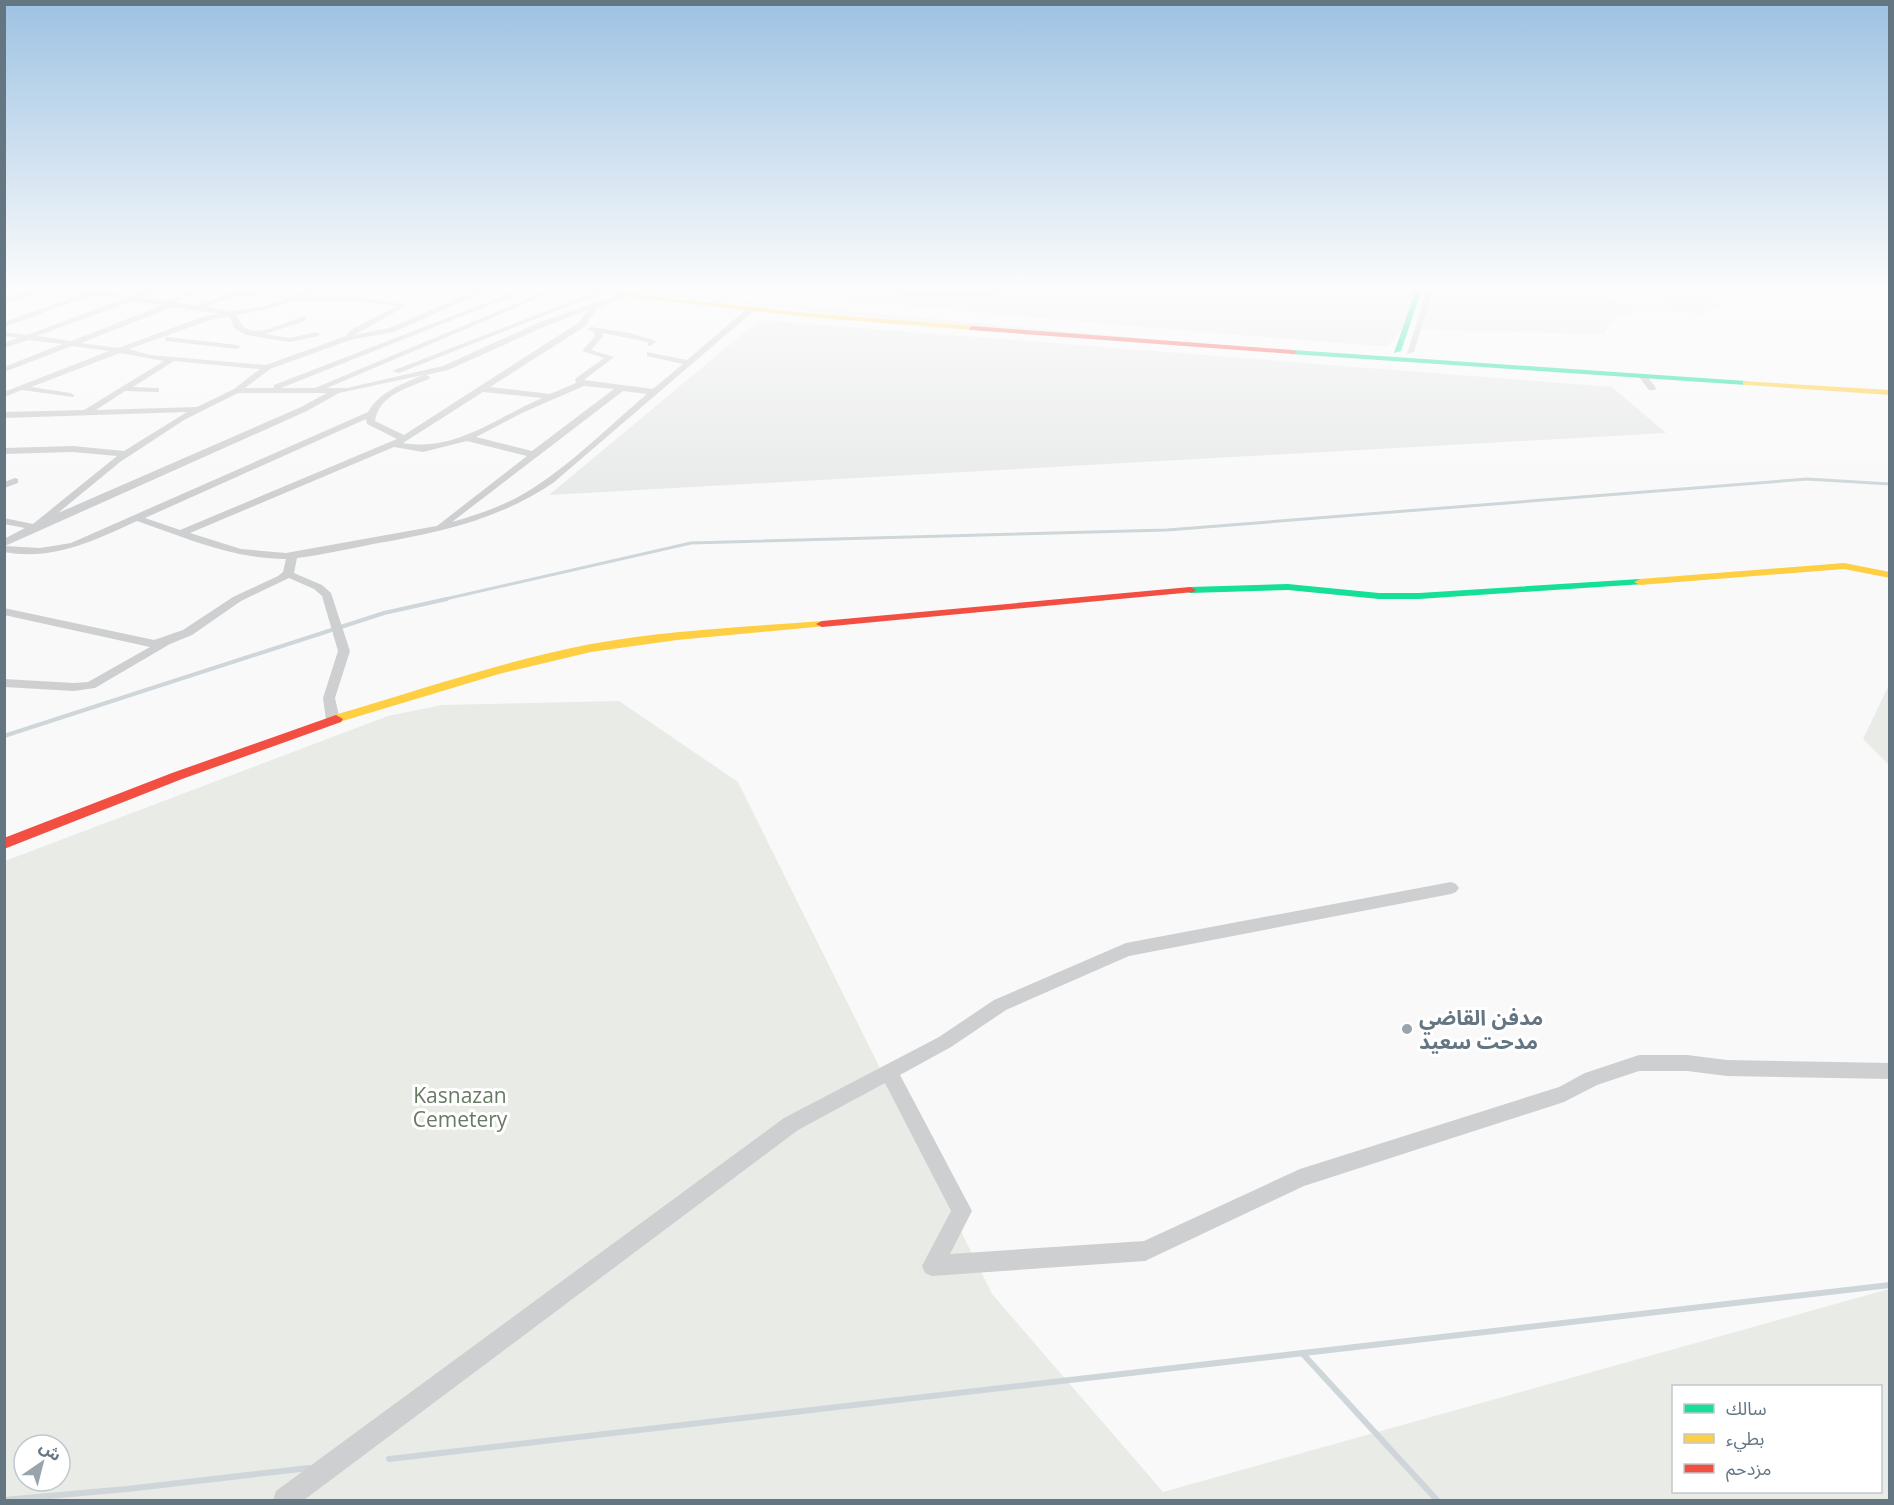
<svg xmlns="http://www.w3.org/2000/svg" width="1894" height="1505" viewBox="0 0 1894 1505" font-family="'Open Sans','Noto Sans Arabic',sans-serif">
	<rect width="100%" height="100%" fill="#f9f9f9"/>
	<polygon fill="#e8e9e9" points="759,320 1612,387 1666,433 549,495"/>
	<g fill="#e8ebe6" fill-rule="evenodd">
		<path d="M 709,286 L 1416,286 L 1405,324 L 1389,345 L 1381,346 C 1157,329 933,310 709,286 Z"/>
		<polygon points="1433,286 1609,298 1631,305 1674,303 1663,297 1611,286 1716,286 1734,297 1705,298 1722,305 1701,314 1644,309 1615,318 1604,334 1417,330"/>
		<polygon points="582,287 594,287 1193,343 976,328"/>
		<polygon points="1889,685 1889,765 1863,739"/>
		<path d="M 619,701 L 738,782 L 992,1294 L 1163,1492 L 1889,1289 L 1889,1500 L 5,1500 L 5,861 L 388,716 L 442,705 ZM 1674,1386 L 1880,1386 L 1880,1492 L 1674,1492 ZM 24,1445 L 60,1445 L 60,1481 L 24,1481 Z"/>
	</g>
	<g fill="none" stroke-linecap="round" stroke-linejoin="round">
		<polyline stroke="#ced6d9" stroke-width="3" points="441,600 691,543 1167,530 1807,479 1890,484"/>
		<polyline stroke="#ced6d9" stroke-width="4" points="4,736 384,613 447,599"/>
		<g stroke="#ced6d9" stroke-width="6">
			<polyline points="1302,1353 1437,1500"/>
			<polyline points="389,1459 1890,1285"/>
			<polyline points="4,1500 127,1489 309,1468"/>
		</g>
		<path fill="#ced6d9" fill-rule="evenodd" d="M 871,286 L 946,290 L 1022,286 C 1004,302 889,302 871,286 Z"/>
		<g fill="#cecfd0" fill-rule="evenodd">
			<path d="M 42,286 L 91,291 L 104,286 L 113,286 L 100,292 L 131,296 L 159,286 L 168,286 L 140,298 L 166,301 L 206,286 L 215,286 L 175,302 L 197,306 L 229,293 L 252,293 L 264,286 L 272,286 L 255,296 L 232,296 L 206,307 L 224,310 L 227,312 L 264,306 L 321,286 L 330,286 L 303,297 L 356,297 L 408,305 L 354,335 L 389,328 L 488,286 L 497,286 L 394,332 L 350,340 L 270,369 L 245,388 L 274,388 L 274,385 L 529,286 L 538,286 L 281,388 L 315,388 L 558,286 L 560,289 L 327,388 L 347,388 L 443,366 L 540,322 L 624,293 L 626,296 L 598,307 L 584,327 L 490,387 L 550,394 L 576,383 L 575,379 L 604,358 L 582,351 L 595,336 L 594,332 L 587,329 L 591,327 L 630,333 L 656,341 L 651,346 L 648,346 L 648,342 L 602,333 L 603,336 L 591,350 L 614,357 L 584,380 L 653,389 L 683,364 L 647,356 L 647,352 L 687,360 L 749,307 L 756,309 L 553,483 C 498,520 438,533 373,544 C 348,549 322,555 297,558 L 294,573 L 322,585 L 331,593 L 350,651 L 335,698 L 340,720 L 333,724 L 326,720 L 323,698 L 338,651 L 322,596 L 314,589 L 289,578 L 241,601 L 192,635 L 170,644 L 95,688 L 74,691 L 4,687 L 4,679 L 74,683 L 88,682 L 150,647 L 4,615 L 4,608 L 154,640 L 183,630 L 233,597 L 278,576 L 283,572 L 286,559 C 233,559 186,538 137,521 C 93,541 54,561 4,552 L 4,539 L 25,528 L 4,524 L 4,518 L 33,524 L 117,456 L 73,452 L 4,454 L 4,448 L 73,446 L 124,451 L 187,412 L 4,418 L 4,412 L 84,410 L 164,361 L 120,353 L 31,387 L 70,393 L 74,395 L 73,397 L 22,390 L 4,397 L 4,392 L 109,351 L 72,346 L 4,372 L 4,367 L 62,344 L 28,340 L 4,348 L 4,343 L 18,338 L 4,336 L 4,332 L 27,335 L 123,299 L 92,295 L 4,327 L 4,322 L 83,294 L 49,289 L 4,304 L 4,299 ZM 132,301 L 163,305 L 71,341 L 37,336 ZM 293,301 L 356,301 L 397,306 L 349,331 L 346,336 L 266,365 L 150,355 L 129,349 L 210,320 L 230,316 L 234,328 L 246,335 L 290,342 L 319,336 L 320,334 L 316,332 L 290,338 L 265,334 L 305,321 L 305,317 L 302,317 C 279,323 247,346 237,315 L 267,309 ZM 173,307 L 221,314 L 205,316 L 118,348 L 81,343 ZM 588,310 L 578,323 L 404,435 L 375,421 C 379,395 407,388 429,379 L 430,377 L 426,375 L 448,370 L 546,326 ZM 174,361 L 260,369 L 234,389 L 197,407 L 96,410 L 125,391 L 159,392 L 159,388 L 156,388 L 133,387 ZM 423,375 C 401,385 380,391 368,412 L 71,543 L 40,548 L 5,546 L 307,411 L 339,393 ZM 584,386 L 614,389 L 532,451 L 476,437 L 524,412 ZM 623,391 L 647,394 C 609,426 569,467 525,493 C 503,506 477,515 452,522 ZM 483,392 L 542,398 C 496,418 455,452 403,443 ZM 238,393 L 327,393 L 301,407 L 58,513 L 120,462 L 184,420 ZM 366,419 L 367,424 L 397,439 L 180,530 L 145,518 ZM 467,441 L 527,456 L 437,526 L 431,527 L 286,553 L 241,549 L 190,533 L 394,447 L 423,452 Z"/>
			<polygon points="1428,286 1434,286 1414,352 1407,354"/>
			<polygon points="596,292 601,293 399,373 392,371"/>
			<polygon points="168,337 237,345 241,347 237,349 165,341 165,337"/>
			<polygon points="1640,375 1646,375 1656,388 1655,390 1649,390 1639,377"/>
			<polygon points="15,478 18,479 18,483 4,488 4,482"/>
			<polygon points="1451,882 1456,884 1459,888 1456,892 1451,894 1129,956 1006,1010 951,1047 900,1075 972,1211 950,1254 1144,1241 1300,1169 1559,1087 1585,1073 1639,1055 1687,1055 1727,1060 1890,1063 1890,1079 1727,1076 1687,1071 1639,1071 1597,1085 1564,1102 1304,1186 1145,1261 932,1276 925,1273 922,1266 951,1211 885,1083 798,1130 304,1500 273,1500 276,1491 784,1118 939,1037 994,1000 1126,943"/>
		</g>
		<g fill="#16e098" fill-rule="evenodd">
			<polygon points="1417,286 1423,286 1401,351 1394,353"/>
			<polygon points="1293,350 1746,381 1750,383 1746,385 1290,354 1289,352"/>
			<polygon points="1640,579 1646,582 1644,584 1419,599 1379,599 1288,590 1190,593 1184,590 1190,587 1288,584 1379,593 1419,593"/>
		</g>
		<g fill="#ffcf43" fill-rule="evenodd">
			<polygon points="534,286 556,286 808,313 973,326 977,328 973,330 808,317"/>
			<polygon points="1743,381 1890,390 1890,395 1746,385 1743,385"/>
			<polygon points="1844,563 1890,572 1890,578 1844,569 1640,585 1634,582 1640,579"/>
			<path d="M 822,621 L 826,622 L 828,624 L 826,626 L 677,640 L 591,652 L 499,674 L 336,723 L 329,719 L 331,716 C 417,691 503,661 591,644 C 667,630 745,627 822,621 Z"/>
		</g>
		<g fill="#f24e42" fill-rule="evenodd">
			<polygon points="973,326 1293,350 1297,352 1293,354 970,330 969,328"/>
			<polygon points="1190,587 1196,590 1194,592 822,627 816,624 822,621"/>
			<polygon points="336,715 343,719 341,722 182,779 4,849 4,838 172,773"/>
		</g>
	</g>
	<linearGradient id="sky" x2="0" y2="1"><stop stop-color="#9dc2e2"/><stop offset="0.58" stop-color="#fcfcfc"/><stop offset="1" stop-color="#fcfcfc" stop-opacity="0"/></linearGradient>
	<rect width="1894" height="497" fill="url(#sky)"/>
	<circle fill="#99a4ac" stroke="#fff" stroke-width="2" cx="1407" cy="1029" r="6"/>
	<g text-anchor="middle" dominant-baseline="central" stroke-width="6" stroke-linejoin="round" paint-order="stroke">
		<g font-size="21" font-weight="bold" fill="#657683" stroke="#fff" text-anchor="start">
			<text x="1419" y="1017">مدفن القاضي<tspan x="1419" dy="24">مدحت سعيد</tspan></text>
		</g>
		<g font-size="21" fill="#687a64" stroke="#fff">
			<text x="460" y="1095">Kasnazan<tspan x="460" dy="24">Cemetery</tspan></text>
		</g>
	</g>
	<rect width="1894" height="1505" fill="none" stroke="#657683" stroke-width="12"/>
	<rect x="1672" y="1385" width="210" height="108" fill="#ffffff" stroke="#c1c8cd" stroke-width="1.5"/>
	<rect x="1684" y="1404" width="30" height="9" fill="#16e098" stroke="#c1c8cd" stroke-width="1.5"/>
	<text x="1726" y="1415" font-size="18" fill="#657683">سالك</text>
	<rect x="1684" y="1434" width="30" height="9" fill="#ffcf43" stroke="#c1c8cd" stroke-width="1.5"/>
	<text x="1726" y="1445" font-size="18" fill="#657683">بطيء</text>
	<rect x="1684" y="1464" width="30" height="9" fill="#f24e42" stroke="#c1c8cd" stroke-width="1.5"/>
	<text x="1726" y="1475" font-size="18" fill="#657683">مزدحم</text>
	<g transform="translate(42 1463) rotate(35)"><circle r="28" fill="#ffffff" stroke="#c1c8cd" stroke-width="1.5"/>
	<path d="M0-4.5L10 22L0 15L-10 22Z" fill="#99a4ac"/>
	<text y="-9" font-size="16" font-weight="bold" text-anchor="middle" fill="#657683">ش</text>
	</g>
</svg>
